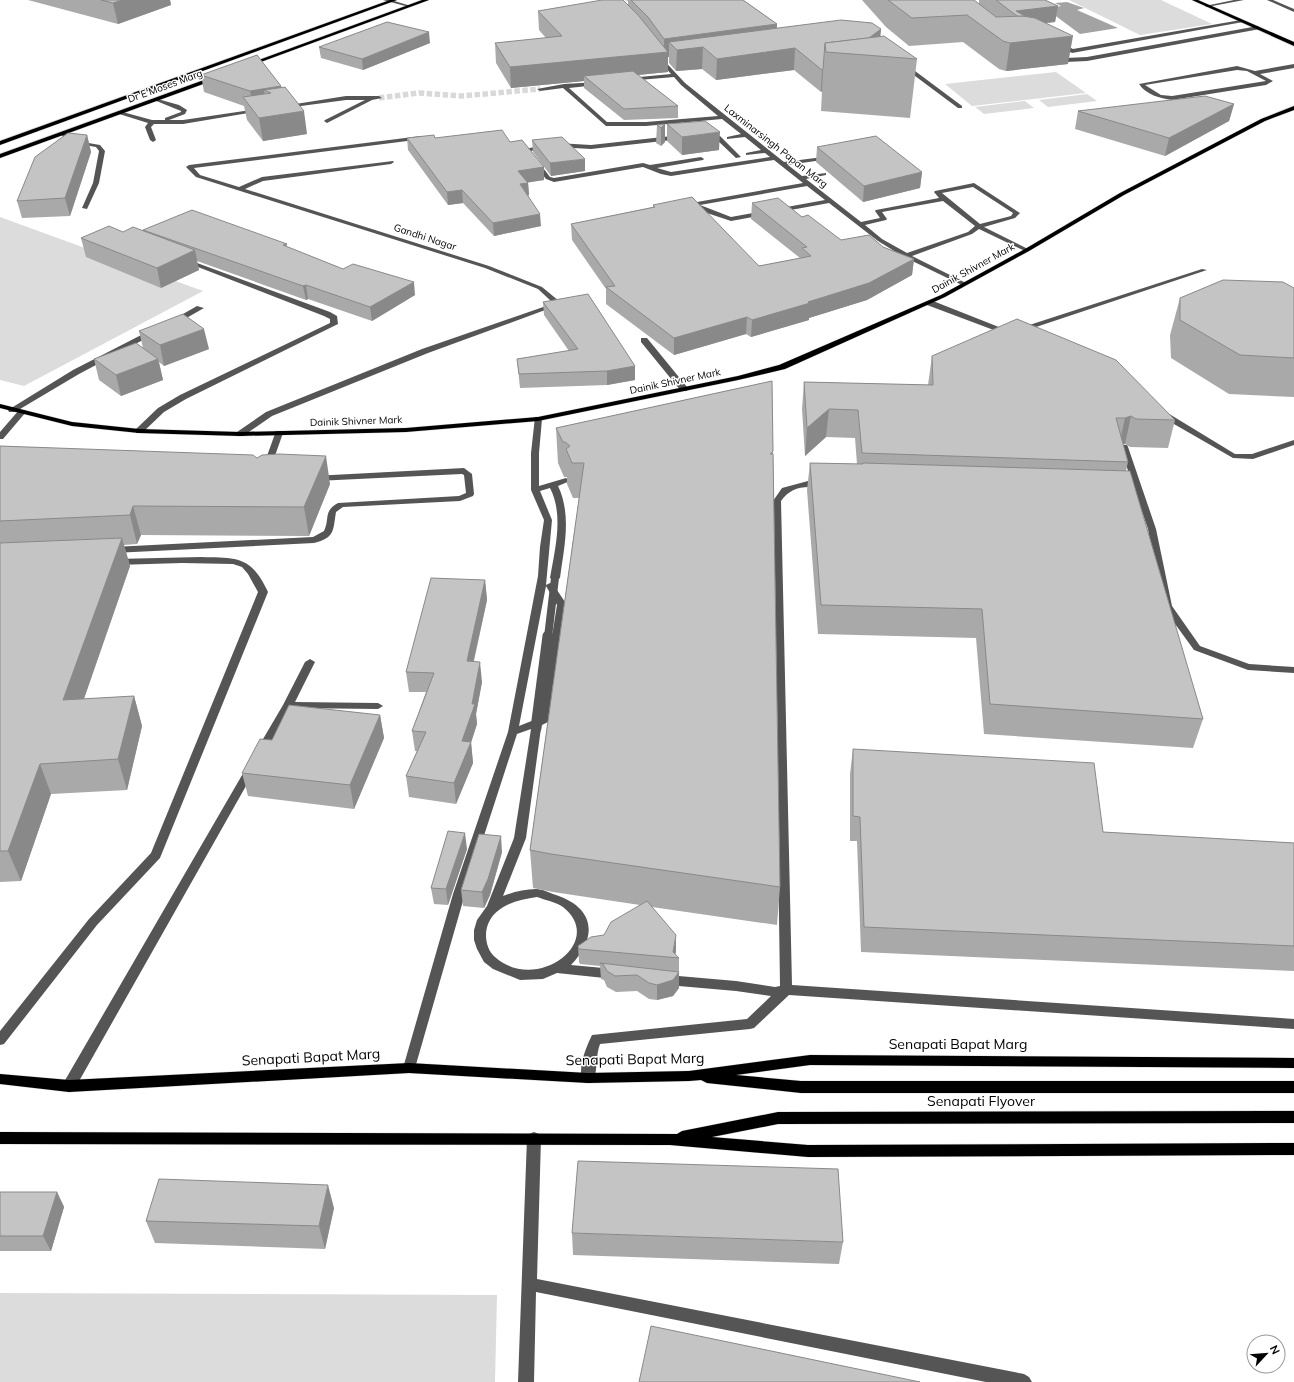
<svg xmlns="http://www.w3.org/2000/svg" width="1294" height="1382" viewBox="0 0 1294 1382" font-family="Mulish,sans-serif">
	<rect width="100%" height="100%" fill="#fff"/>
	<g fill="#dcdcdc">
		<polygon points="1069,0 1161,0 1212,24 1140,35"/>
		<polygon points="1056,72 1086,93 972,106 945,84"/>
		<polygon points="1087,94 1097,101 1048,107 1039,100"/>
		<polygon points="1025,101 1034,108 984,114 975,107"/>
		<polygon points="0,217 203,291 24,386 0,380"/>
		<polygon points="0,1293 497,1295 495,1382 0,1382"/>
	</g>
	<polygon fill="#a3a3a3" points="1067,2 1084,8 1077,10 1118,28 1080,34 1049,11 1050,8 1061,6 1055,3"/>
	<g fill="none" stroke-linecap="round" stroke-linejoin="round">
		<polyline stroke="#d9d9d9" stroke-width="5.5" stroke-dasharray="5.5 2.5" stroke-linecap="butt" points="379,98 419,93 462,96 540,89"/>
		<g stroke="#dbdbdb" stroke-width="1">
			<g id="major">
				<polygon points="390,0 397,0 0,145 0,141"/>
				<polygon points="422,0 429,0 250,66 245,65"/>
				<polygon points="1192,0 1198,0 1294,42 1294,46"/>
				<polygon points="215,76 217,77 217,79 0,158 0,154"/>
				<polygon points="1294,106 1294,110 1265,121 1124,195 1029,251 945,297 785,369 738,380 538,421 406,432 240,436 139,433 72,426 0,408 0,404 72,422 139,429 240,432 406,428 538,417 738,376 779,365 941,295 1025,249 1120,193 1261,119"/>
				<polygon points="810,1055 1294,1058 1294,1068 810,1065 736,1075 801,1081 1294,1081 1294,1093 801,1093 707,1083 701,1080 689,1081 588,1083 409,1073 69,1092 0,1084 0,1074 69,1080 409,1063 588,1073 689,1071"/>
				<polygon points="1294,1111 1294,1123 778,1124 712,1137 808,1145 1294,1143 1294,1155 808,1157 670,1145 0,1144 0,1132 677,1134 682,1131 778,1112"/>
			</g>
		</g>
		<g fill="#555" fill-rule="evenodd">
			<polygon points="383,0 391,0 411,6 409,7"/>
			<polygon points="1234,0 1244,0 1207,7 1205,6"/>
			<polygon points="1267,0 1273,0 1294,9 1294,12"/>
			<polygon points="1241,20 1243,22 1072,53 1056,44 1061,43 1073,49"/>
			<polygon points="1258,26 1260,29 1087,61 1065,62 1053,55 1058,54 1066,58 1087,57"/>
			<path d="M 659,55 L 685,83 L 784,162 L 831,156 L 831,158 L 829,159 L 788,165 L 802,176 L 826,173 L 826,175 L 806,179 L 861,222 L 880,218 L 875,211 L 876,210 L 939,198 L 934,192 L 935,191 L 974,183 L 1020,213 L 1015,218 L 984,227 L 1030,250 L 1025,251 L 979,229 L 972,234 L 912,256 L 966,283 L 967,284 L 964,286 L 904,257 L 878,241 L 829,203 L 731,221 L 707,213 L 693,207 L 686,208 L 683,206 L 686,204 L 803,183 L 774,160 L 671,176 L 661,174 L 643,167 L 554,182 L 546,179 L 524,151 L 524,149 L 557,143 L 591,145 L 681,135 L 684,137 L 681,139 L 591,149 L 557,147 L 530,151 L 550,177 L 554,178 L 643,163 L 650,165 L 701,157 L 704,159 L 703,160 L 657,168 L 671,172 L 770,157 L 765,153 L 746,155 L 746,153 L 761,150 L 745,137 L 727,139 L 727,137 L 741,134 L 722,119 L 646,126 L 606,126 L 563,88 L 540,91 L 537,89 L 564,84 L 599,82 L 600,83 L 597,85 L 569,88 L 607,122 L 646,122 L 718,116 L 681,85 L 674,77 L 627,81 L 626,80 L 629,78 L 671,74 L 656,57 ZM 807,186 L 825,200 L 731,217 L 700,205 ZM 973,187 L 1013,213 L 1011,216 L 980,224 L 942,193 ZM 943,201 L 975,226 L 968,232 L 907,253 L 882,239 L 865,225 L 886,220 L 887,219 L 882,212 Z"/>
			<path d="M 1294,64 L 1294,68 L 1260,74 L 1273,81 L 1266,85 L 1172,100 C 1160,98 1146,95 1139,84 L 1237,66 L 1255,71 ZM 1237,70 L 1247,71 L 1266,81 L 1172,96 L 1161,95 L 1145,85 Z"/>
			<polygon points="903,65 907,65 962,106 962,108 958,108 903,67"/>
			<polygon points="346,96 379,96 382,98 372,100 327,123 324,121 325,120 365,100 346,100 286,108 283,106"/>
			<polygon points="154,98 179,105 187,110 185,114 169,120 183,120 258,109 261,111 183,124 154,124 151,127 156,140 153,142 150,140 145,127 148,123 116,113 119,111 152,120 165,120 165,118 181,112 181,111 154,100"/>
			<polygon points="61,132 65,132 71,140 100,145 105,151 99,183 87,209 82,208 93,183 99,151 96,147 67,142 60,133"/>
			<polygon points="706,134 720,136 741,157 736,158 716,139 704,137 704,135"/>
			<polygon points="421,136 424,138 423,139 194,168 200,175 239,187 262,177 393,161 394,162 391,164 263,181 245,189 489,266 542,287 559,301 556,306 428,353 272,416 243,436 237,436 237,432 266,412 422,349 549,305 551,301 538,289 485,268 196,177 186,167 189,165"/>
			<polygon points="185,260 189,260 330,312 337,316 338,324 186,399 164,412 142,433 136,433 136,429 158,408 180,395 330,323 330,319 324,316 185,262"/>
			<polygon points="1202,269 1207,270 1024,331 1017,329"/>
			<polygon points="927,301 933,301 1014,333 1007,335 927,305"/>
			<polygon points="197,306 204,308 176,324 169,322"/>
			<polygon points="149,331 156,333 79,374 15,412 9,412 8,410 73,370"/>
			<polygon points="641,338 647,338 687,387 687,391 681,391 641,342"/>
			<polygon points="19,410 25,410 26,412 3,439 0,439 0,432"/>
			<polygon points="1160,412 1166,412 1235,454 1252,454 1294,440 1294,445 1253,459 1233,458 1160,416"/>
			<path d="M 535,417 L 538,417 L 542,419 L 539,453 L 539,486 L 566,478 L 570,481 L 558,486 C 572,515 564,548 560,578 L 555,581 L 550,578 C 555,549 564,515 550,488 L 540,491 L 552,520 L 546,585 L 550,583 L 553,584 L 567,605 L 549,720 L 548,722 L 540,726 L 541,728 L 526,838 L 503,896 C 513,892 525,889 536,889 C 542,889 550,893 556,895 C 595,908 598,937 571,965 L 614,969 L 618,971 L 620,974 L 618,977 L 614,979 L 557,973 L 543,979 L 520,980 L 493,969 L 484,962 L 477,949 L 474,940 L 474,930 L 477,920 L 487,906 L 514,838 L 531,729 L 517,734 L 465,894 L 415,1068 L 414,1072 L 409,1073 L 404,1072 L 403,1068 L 453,894 L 508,732 L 538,576 L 540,547 L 544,520 L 531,490 L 531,453 ZM 546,586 L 557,605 L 539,718 L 519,726 ZM 537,897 C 545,900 556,902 563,907 C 607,942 536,994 495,957 C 489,952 486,944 486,935 C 487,908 514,900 537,897 Z"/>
			<polygon points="276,431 282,431 283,433 271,467 267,469 264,469 263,467"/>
			<polygon points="1121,445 1127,445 1128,447 1156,529 1172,606 1200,646 1249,664 1294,667 1294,673 1248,670 1194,650 1162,606 1148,529 1120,447"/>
			<path d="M 464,468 L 472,474 L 474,494 L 473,496 L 460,501 L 343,507 L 336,512 C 333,530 335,538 314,543 L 113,553 L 109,550 L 113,547 L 313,537 L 324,531 C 330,519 323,511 338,503 L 459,496 L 466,493 L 464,475 L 462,474 L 316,481 L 313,480 L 313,476 Z"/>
			<path d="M 808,481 L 821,482 L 825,485 C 821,489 815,487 809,487 C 797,487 788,491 781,501 L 792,985 L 1294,1019 L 1294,1029 L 789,995 L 754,1028 L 750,1029 L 600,1044 C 595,1057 598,1071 593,1082 L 588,1083 L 583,1082 C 577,1069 586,1047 592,1035 L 747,1019 L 771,996 L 736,991 L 667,985 L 663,983 L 661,980 L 663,977 L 667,975 L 736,981 L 775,987 L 780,986 L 773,501 L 782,488 Z"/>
			<path d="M 201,557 C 238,558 251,556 268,592 L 160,858 L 97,925 L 4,1044 L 0,1045 L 0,1031 L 89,919 L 151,853 L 258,592 L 248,574 L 242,567 L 233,564 L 182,563 L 116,565 L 111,562 L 116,559 Z"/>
			<polygon points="310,659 315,662 295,702 378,703 383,706 378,709 291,708 265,754 257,754 256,751 283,705 305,662"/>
			<polygon points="250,766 254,767 255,770 74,1090 69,1092 64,1090 63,1086 64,1082 245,770 246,767"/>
			<polygon points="534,1132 539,1134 541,1138 537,1279 1024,1374 1029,1377 1032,1382 986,1382 536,1292 534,1382 518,1382 527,1138 529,1134"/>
		</g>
		<use href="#major" fill="#000" fill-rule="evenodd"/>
		<polyline stroke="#555" stroke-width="8" points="548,637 555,578"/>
		<polyline stroke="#555" stroke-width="11" points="536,728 548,636"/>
	</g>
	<g fill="#a9a9a9">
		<polygon points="28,0 170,0 171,5 118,24"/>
		<polygon points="625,0 743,0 777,24 777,28 881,29 880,36 917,59 910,118 821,111 822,91 821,92 794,70 716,80 702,69 676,71 669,63 669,57 668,57 668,72 638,75 678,106 678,118 624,120 584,88 584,81 511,88 496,63 495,43 546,38 539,30 538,11 628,5 628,1"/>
		<polygon points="862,0 974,0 979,4 979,0 1045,0 1058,6 1055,22 1046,23 1068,64 1006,71 999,69 963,42 909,46 886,27"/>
		<polygon points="430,43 363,70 321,58 319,47"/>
		<polygon points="201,75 281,86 307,134 263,141 247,120 244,106 204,92"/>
		<polygon points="1234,104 1229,121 1165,156 1075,129 1078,111"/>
		<polygon points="665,124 665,142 661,146 656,143 657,125"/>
		<polygon points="667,124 719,150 682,155 667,141"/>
		<polygon points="87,135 91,152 70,216 22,218 17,201"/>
		<polygon points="407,138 435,138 510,142 544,167 544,180 528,182 529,195 528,196 541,226 494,236 463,203 448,205 408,150"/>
		<polygon points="532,140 585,171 551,176 533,152"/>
		<polygon points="817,147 922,172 920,188 863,202 816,162"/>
		<polygon points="752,203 802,217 841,240 883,247 914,259 912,275 867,300 809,318 809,320 751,337 746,334 674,355 606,304 606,289 572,240 571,224 653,207 653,205 759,266 800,258 751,219"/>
		<polygon points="143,230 287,244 287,247 343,269 415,295 372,321 308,299 306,300 197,261 199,270 161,288 86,257 81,238 143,231"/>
		<polygon points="1294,288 1294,397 1229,394 1171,358 1170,335 1180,298"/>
		<polygon points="543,302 635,366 635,380 607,385 520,388 517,359 569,351 544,315"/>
		<polygon points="139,331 209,349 164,366 159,362 163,380 121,396 99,380 94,359 143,348"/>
		<polygon points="932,356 1175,420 1168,448 1130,447 1125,444 1123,444 1128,462 1126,471 1203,719 1193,748 984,734 976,638 818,634 807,490 810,463 857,464 855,438 826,437 805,456 802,409 804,382 928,385"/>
		<polygon points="772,381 780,887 777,925 652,907 676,951 675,954 679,958 679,988 673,996 657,1000 649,999 637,991 616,992 607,987 604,980 601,979 600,966 580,964 579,962 578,946 604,935 640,905 553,892 533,888 530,850 579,498 573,498 567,484 567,477 564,477 558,463 556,428"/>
		<polygon points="0,446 257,458 330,484 309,536 141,535 137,544 124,545 130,566 84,699 134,696 142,726 127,790 51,794 21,881 0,882"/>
		<polygon points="485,580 487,600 474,661 482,682 476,714 477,724 471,742 473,763 456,804 409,797 406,776 417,751 415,751 412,731 426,692 409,692 406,672"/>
		<polygon points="380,715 384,738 354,809 248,796 242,773"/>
		<polygon points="853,749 1103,832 1294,843 1294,971 861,952 857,841 850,841 850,774"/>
		<polygon points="467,849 448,905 434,904 431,888"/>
		<polygon points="502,852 490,895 484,908 463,906 461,890"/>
		<polygon points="0,1192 57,1192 64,1207 51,1251 0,1251"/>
		<polygon points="334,1208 325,1249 155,1243 146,1221"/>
		<polygon points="572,1233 843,1242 839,1264 573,1255"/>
	</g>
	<g fill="#898989">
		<polygon points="122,0 170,0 171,5 118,24 113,3"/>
		<polygon points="1058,6 1055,22 1036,24 1016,11"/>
		<polygon points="777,24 776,43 703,47 702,69 676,71 677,50 669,42 669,57 668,57 668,72 588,80 584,76 584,81 511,88 510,67 664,52 664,39"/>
		<polygon points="881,29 879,51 846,54"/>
		<polygon points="429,32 430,43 363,70 362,59"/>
		<polygon points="1073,36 1068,64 1006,71 1010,43"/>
		<polygon points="795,48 794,70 716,80 717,59"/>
		<polygon points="823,69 822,91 821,92 822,70"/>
		<polygon points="281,86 284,104 271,93 264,90 266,106 253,108 250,91"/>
		<polygon points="1234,104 1229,121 1165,156 1169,138"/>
		<polygon points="304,111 307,134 263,141 259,118"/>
		<polygon points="665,124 665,142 661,146 661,128"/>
		<polygon points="720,132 719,150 682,155 682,137"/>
		<polygon points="87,135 91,152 70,216 65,198"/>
		<polygon points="585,159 585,171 551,176 550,163"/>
		<polygon points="544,167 544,180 519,184 518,171"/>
		<polygon points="922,172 920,188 863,202 864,186"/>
		<polygon points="528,183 529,195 520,197 520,184"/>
		<polygon points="462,190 463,203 448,205 447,192"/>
		<polygon points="540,214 541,226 494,236 493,223"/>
		<polygon points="195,250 199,270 161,288 157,268"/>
		<polygon points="914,259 912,275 867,300 809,318 809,320 751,337 752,320"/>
		<polygon points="414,282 415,295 372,321 370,307"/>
		<polygon points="306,285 308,299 306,300 303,286"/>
		<polygon points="747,317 746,334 674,355 674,338"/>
		<polygon points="204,329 209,349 164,366 160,345"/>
		<polygon points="158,359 163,380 121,396 116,375"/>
		<polygon points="635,366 635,380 607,385 607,371"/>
		<polygon points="829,409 826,437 805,456 807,428"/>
		<polygon points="1131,416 1125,444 1119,446 1125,418"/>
		<polygon points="326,456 330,484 309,536 304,507"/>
		<polygon points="133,506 141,535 137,544 130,515"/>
		<polygon points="122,538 130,566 73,730 63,700"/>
		<polygon points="485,580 487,600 469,681 467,661"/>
		<polygon points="480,662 482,682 476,714 477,724 469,749 471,742 473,763 456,804 454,783 462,741 472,704"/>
		<polygon points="134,696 142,726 127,790 118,759"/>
		<polygon points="380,715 384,738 354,809 350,785"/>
		<polygon points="40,764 51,794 21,881 8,851"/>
		<polygon points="465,833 467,849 448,905 446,889"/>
		<polygon points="501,836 502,852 490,895 484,908 482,892"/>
		<polygon points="676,935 676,951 675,958 673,952"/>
		<polygon points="679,972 679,988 673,996 657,1000 657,985"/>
		<polygon points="328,1185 334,1208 325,1249 319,1226"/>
		<polygon points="57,1192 64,1207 51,1251 43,1236"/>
	</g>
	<g fill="#c4c4c4" stroke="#898989">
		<polygon points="101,0 122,0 113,3"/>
		<polygon points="602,0 623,0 638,15 668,52 510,67 495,43 562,36 538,11"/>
		<polygon points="631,0 743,0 777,24 664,39 648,17"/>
		<polygon points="888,0 974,0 996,17 1023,16 1035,18 1073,36 1010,43 1003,41 967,15 912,18"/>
		<polygon points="996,0 1045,0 1058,6 1016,11 1025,16 1017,16"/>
		<polygon points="841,20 872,23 881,29 869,38 825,43 823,69 822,70 795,48 717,59 703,47 677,50 669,42"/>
		<polygon points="387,22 429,32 362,59 319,47"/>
		<polygon points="884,36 917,59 826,52 825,43"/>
		<polygon points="257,55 281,86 250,91 201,75"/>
		<polygon points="633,71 678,106 624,109 584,76"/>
		<polygon points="285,87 304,111 259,118 243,97 271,93 264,90"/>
		<polygon points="1205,96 1234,104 1169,138 1078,111"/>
		<polygon points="705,121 720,132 682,137 667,124"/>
		<polygon points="665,124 661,128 657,125"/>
		<polygon points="502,130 510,142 522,140 544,167 518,171 528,183 520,184 540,214 493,223 462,190 447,192 407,138 434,135 435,138"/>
		<polygon points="68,133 87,135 65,198 17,201 35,157"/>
		<polygon points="876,136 922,172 864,186 817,147"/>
		<polygon points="562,137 585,159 550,163 532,140"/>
		<polygon points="692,197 759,266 811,256 802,248 807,247 752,203 778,198 802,217 808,215 841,240 869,235 883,247 914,259 869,283 808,302 810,303 752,320 747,317 674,338 606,287 615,286 571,224 655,207 653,205"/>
		<polygon points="192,210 287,244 283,245 343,269 353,264 414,282 370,307 306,285 303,286 143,230"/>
		<polygon points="109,226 123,232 133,227 195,250 157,268 81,238"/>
		<polygon points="1223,280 1283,282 1294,288 1294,358 1240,355 1180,320 1180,298"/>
		<polygon points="588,294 635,366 607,371 519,374 517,359 578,349 543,302"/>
		<polygon points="183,314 204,329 160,345 139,331"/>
		<polygon points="1017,319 1116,360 1175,420 1136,419 1131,416 1125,418 1116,418 1128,462 862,453 858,410 829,409 807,428 804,382 933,385 932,356"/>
		<polygon points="136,343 158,359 116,375 94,359"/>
		<polygon points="772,381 773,451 770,454 773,454 780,887 551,854 530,850 584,463 572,463 566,449 570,446 565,442 563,442 556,428"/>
		<polygon points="0,446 253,455 257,458 262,455 279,454 326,456 304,507 133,506 130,515 0,521"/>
		<polygon points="810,463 863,464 863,463 1130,471 1203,719 990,704 982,609 821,605"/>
		<polygon points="122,538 63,700 134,696 118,759 40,764 8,851 0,851 0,543"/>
		<polygon points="431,578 485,580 467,661 480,662 472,704 475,704 462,741 471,742 454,783 406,776 426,732 412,731 434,673 406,672"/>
		<polygon points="289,705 380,715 350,785 242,773 260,739 272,740"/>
		<polygon points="853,749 1094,763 1103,832 1294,843 1294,946 864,927 860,817 853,816"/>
		<polygon points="448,831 465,833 446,889 431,888"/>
		<polygon points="479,834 501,836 488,879 482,892 461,890"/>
		<polygon points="647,901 676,935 673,952 679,958 579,949 578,946 591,937 604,935 611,922"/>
		<polygon points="600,963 679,972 673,980 657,985 649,983 637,975 615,976 607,971 603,964"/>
		<polygon points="578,1161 838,1169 843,1242 572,1233"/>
		<polygon points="159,1179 328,1185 319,1226 146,1221"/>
		<polygon points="0,1192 57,1192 43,1236 0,1236"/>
		<polygon points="651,1326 920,1382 639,1382"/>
	</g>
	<g text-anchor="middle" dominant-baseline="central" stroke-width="3" stroke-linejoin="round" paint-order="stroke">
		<g font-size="10" fill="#000" stroke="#fff">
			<text transform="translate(165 86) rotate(-20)">Dr E Moses Marg</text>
			<text transform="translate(776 146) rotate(38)">Laxminarsingh Papan Marg</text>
			<text transform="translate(425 237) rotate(18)">Gandhi Nagar</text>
			<text transform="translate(973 268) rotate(-29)">Dainik Shivner Mark</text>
			<text transform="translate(675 381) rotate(-12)">Dainik Shivner Mark</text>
			<text transform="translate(356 421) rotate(-2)">Dainik Shivner Mark</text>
		</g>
		<g font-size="14" fill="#000" stroke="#fff">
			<text x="958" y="1044">Senapati Bapat Marg</text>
			<text transform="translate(311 1057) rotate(-3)">Senapati Bapat Marg</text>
			<text transform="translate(635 1059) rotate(-1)">Senapati Bapat Marg</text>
			<text x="981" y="1101">Senapati Flyover</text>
		</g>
	</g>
	<g transform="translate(1266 1354) rotate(64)"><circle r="19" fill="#ffffff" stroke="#999999"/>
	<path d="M0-3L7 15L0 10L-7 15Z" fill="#000000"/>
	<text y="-6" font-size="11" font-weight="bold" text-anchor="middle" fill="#000000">N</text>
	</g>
</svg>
